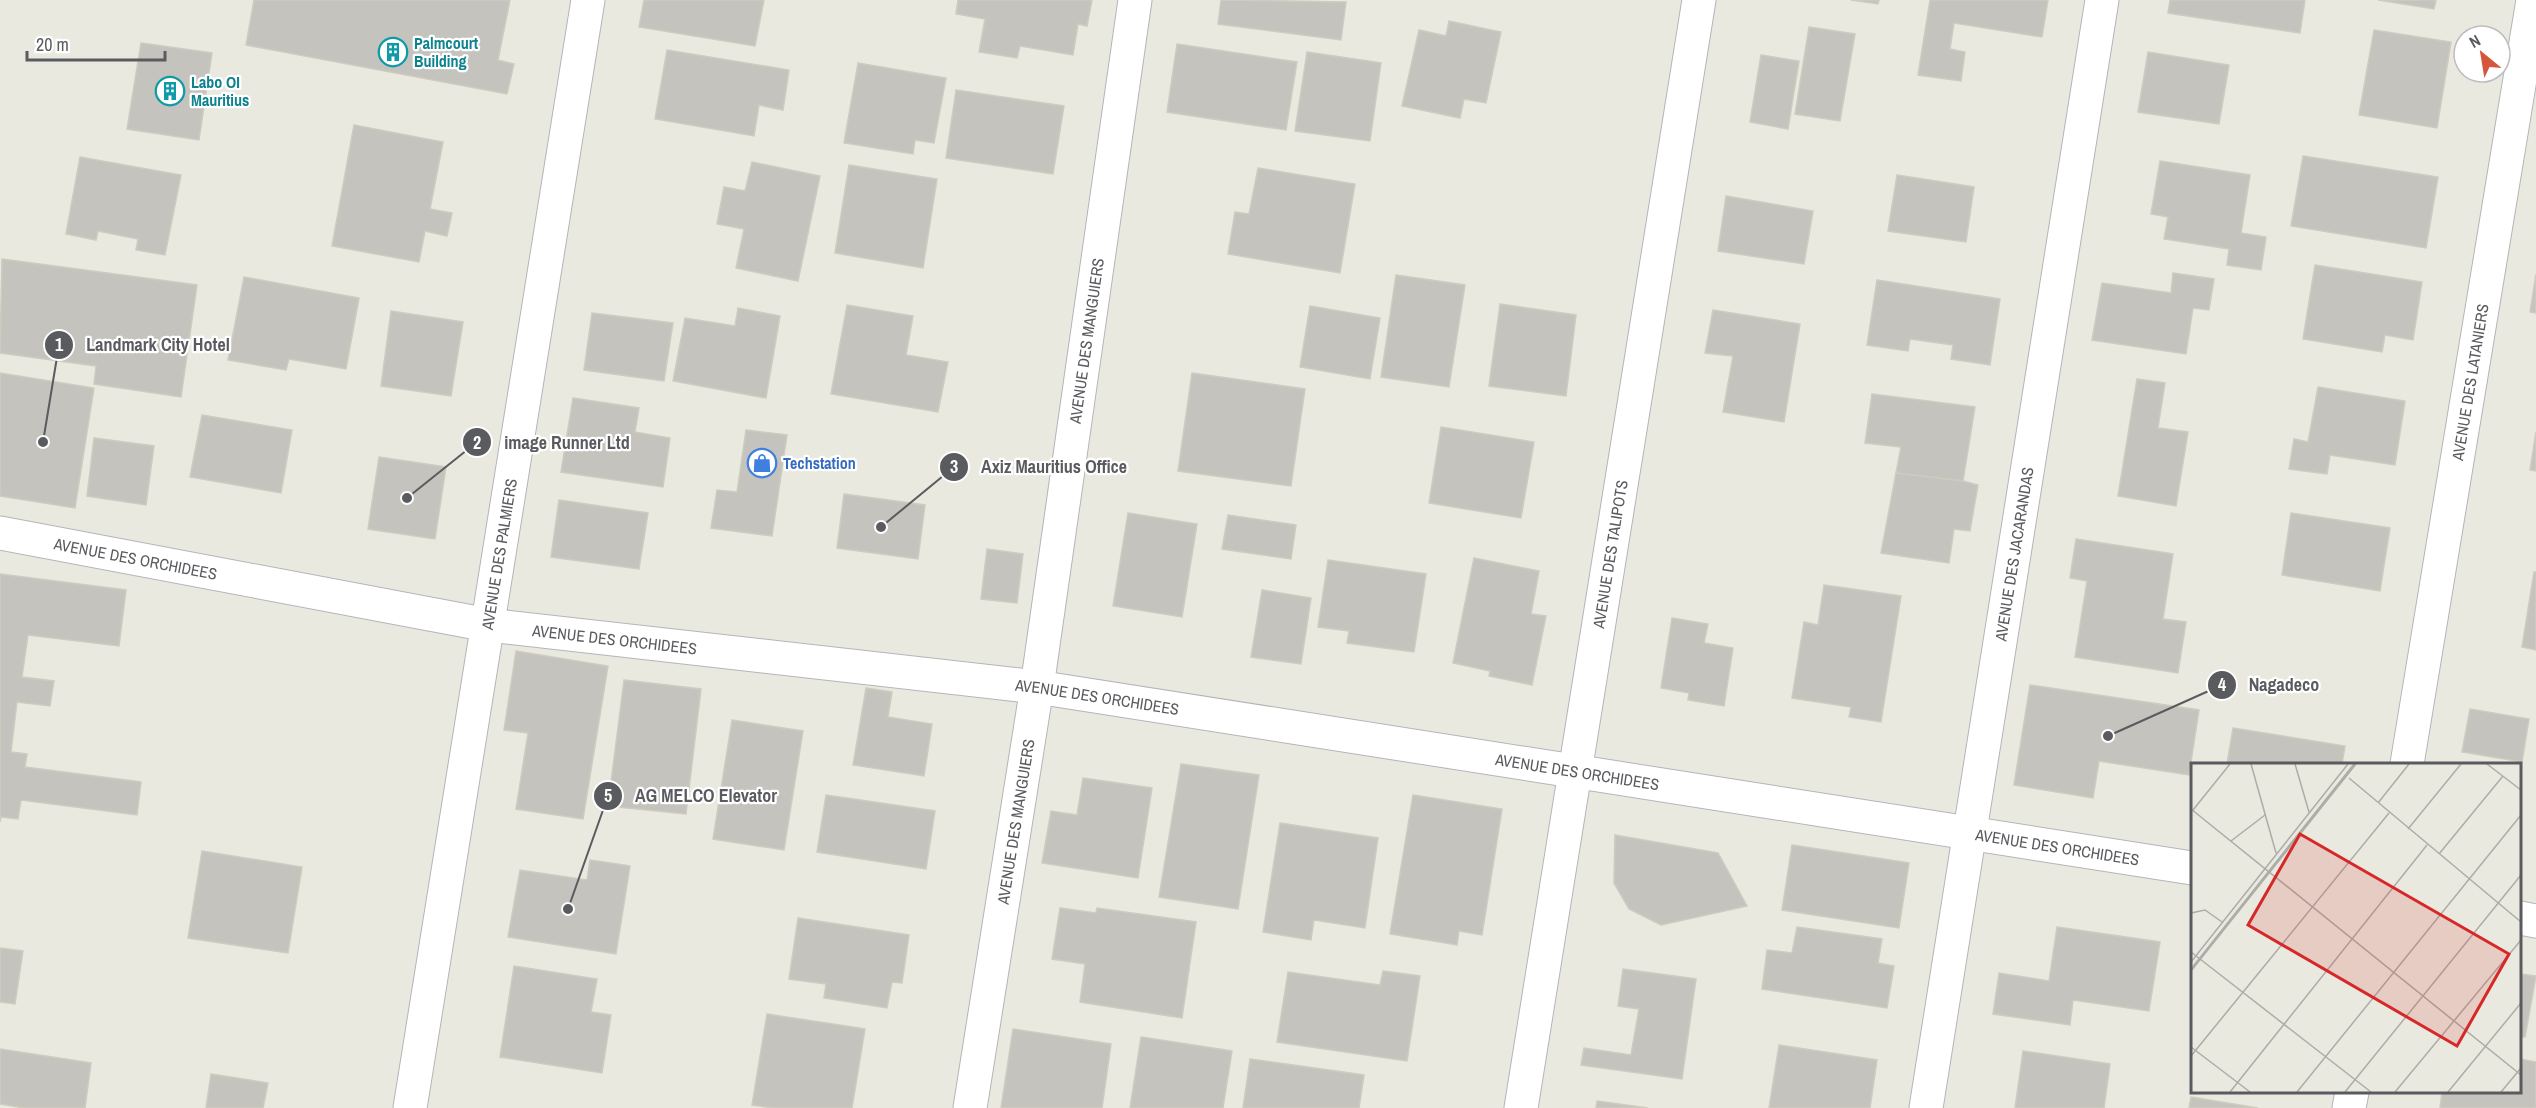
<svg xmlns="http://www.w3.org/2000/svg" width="2536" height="1108" viewBox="0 0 2536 1108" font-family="'Archivo Narrow',sans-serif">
	<rect width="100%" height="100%" fill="#eae9e0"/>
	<g fill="#c5c3bd" stroke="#cecbbf" stroke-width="1.5">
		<polygon points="254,0 510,0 498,60 514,64 507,94 246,45"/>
		<polygon points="644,0 764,0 755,46 639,27"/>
		<polygon points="958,0 1092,0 1087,26 1078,24 1073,55 1020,46 1017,58 979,52 985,19 956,14"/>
		<polygon points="1221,0 1346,2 1341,40 1218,24"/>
		<polygon points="1851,0 1879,0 1878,4"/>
		<polygon points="1930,0 2048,0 2042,37 1954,23 1950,49 1965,52 1961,81 1918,75"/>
		<polygon points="2170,0 2305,0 2300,33 2168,13"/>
		<polygon points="2378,0 2436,0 2434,9"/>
		<polygon points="1449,21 1501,32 1486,103 1464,99 1460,118 1402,106 1419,30 1446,36"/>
		<polygon points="1809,27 1855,34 1840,121 1795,114"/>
		<polygon points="2374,30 2451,42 2437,128 2359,115"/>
		<polygon points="141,43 212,53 199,140 127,129"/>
		<polygon points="1177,44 1297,62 1286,130 1167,112"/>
		<polygon points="667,50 789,70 783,110 759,105 754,136 655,119"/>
		<polygon points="1307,52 1381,63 1370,141 1295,131"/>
		<polygon points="2148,52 2229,65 2219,124 2138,112"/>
		<polygon points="1761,55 1799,61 1788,129 1750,122"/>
		<polygon points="858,63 946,78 934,143 915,140 913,154 844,143"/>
		<polygon points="956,90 1064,106 1053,174 946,158"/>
		<polygon points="354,125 443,142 430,209 452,213 447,236 425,231 419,262 332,246"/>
		<polygon points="2303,156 2438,177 2426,248 2291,226"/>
		<polygon points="80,157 181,175 165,255 136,250 138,239 98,231 96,240 66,234"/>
		<polygon points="2160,161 2250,175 2241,233 2266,237 2261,270 2227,265 2229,249 2164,239 2168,217 2151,214"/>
		<polygon points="752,162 820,176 798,281 736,268 744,229 717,224 724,187 745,191"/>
		<polygon points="849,165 937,179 923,268 835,253"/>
		<polygon points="1258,168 1355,184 1340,273 1228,254 1235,212 1249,214"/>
		<polygon points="1897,175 1974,187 1966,242 1888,231"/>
		<polygon points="1726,196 1813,211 1804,264 1718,251"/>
		<polygon points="2,259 197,285 181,397 94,384 96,366 0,353"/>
		<polygon points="2315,265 2422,282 2413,340 2385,335 2382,352 2303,339"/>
		<polygon points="2173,273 2214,279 2209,310 2193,308 2186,354 2092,340 2102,283 2171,293"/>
		<polygon points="2536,274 2536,313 2530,312"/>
		<polygon points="1396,275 1465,285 1449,387 1381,377"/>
		<polygon points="244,277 359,298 346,369 289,359 286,370 228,360"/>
		<polygon points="1877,280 2000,299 1990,365 1951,359 1953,345 1910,339 1908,351 1867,345"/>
		<polygon points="1500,304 1576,315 1566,396 1489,386"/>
		<polygon points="847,305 913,316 906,355 948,362 938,412 831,394"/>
		<polygon points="1310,306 1380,318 1370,379 1300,367"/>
		<polygon points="738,308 780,316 766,398 673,381 685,318 735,326"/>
		<polygon points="1713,310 1800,324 1784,422 1723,412 1733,356 1705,353"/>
		<polygon points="391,311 463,322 451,396 381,386"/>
		<polygon points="592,313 673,323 664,381 584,370"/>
		<polygon points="0,373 94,388 75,508 0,496"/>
		<polygon points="1192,373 1305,389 1291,486 1178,471"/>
		<polygon points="2137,379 2165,383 2158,428 2188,432 2176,506 2118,496"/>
		<polygon points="2318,387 2405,401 2395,465 2330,455 2327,474 2289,469 2294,439 2308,442"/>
		<polygon points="1872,394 1975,407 1963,481 1896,473 1901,447 1865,443"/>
		<polygon points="573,398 639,408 635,432 670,438 663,487 561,472"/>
		<polygon points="202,415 292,430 281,493 190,477"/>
		<polygon points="1441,427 1534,442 1521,518 1429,503"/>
		<polygon points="746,430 787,435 772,536 711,528 717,490 737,492"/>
		<polygon points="2536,432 2536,471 2530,470"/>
		<polygon points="94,438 154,446 146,505 87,496"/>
		<polygon points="379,457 446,467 435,539 368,529"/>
		<polygon points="1896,473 1963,481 1978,485 1970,531 1954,529 1949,563 1881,553"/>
		<polygon points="844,494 925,505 918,559 837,548"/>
		<polygon points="559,500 648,513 639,569 551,557"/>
		<polygon points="1128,513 1197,524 1182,617 1113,606"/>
		<polygon points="2291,513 2390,528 2380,591 2282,575"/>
		<polygon points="1228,515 1296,525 1291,559 1222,549"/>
		<polygon points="2076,539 2173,554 2163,619 2186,622 2178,673 2075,657 2087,581 2070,578"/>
		<polygon points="987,549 1023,554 1017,603 981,599"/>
		<polygon points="1474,558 1539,571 1531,614 1546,616 1532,685 1489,676 1490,671 1453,663"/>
		<polygon points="1328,560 1426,574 1414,652 1347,643 1349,631 1318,627"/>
		<polygon points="2534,572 2536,572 2536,650 2522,647"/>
		<polygon points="0,574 126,590 119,646 28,635 22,677 54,681 50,706 17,702 11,752 27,754 25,767 141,782 137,815 21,800 18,819 1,817 0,822"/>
		<polygon points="1824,585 1901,596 1881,722 1849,717 1851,707 1792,698 1804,622 1818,625"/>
		<polygon points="1262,590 1311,598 1301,664 1251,657"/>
		<polygon points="1672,618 1708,624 1704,643 1733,648 1724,706 1688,700 1689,693 1661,688"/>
		<polygon points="516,651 608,666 583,819 516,809 528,733 504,730"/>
		<polygon points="624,680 701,689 686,814 608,806"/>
		<polygon points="2030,685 2199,710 2189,775 2099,761 2093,798 2014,785"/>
		<polygon points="866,688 892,692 888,717 932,724 924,776 853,765"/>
		<polygon points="2470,709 2529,719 2522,762 2462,752"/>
		<polygon points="732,720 803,731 784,850 713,839"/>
		<polygon points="2233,728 2345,746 2342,764 2227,764"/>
		<polygon points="1181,764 1259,775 1238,909 1159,897"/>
		<polygon points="1083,778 1152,788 1138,878 1042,863 1051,811 1077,815"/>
		<polygon points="826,795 935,811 926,869 817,852"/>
		<polygon points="1413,795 1502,809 1482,935 1459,931 1457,945 1390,934"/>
		<polygon points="1280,823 1378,838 1365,928 1314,920 1311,940 1263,932"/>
		<polygon points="1615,835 1718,853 1747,906 1661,925 1629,909 1614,883"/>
		<polygon points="1792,845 1909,863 1899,928 1782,910"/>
		<polygon points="202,851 302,867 288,953 188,938"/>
		<polygon points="590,860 630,866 616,954 508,937 520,870 587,880"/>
		<polygon points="1060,908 1096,913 1097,908 1196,922 1182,1018 1080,1002 1085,964 1052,959"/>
		<polygon points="798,918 909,935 902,983 892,982 887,1008 824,998 826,984 789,979"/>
		<polygon points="1797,927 1882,939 1878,963 1894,966 1887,1008 1762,989 1767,950 1792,953"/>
		<polygon points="2057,927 2160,942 2149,1011 2073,1000 2070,1025 1993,1014 1999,973 2049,981"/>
		<polygon points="0,948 23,951 15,1004 0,1002"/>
		<polygon points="514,966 597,979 591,1012 611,1015 602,1073 500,1057"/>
		<polygon points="1623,969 1696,979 1682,1079 1581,1065 1584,1048 1631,1055 1639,1009 1618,1006"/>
		<polygon points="1383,971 1420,976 1407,1061 1277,1042 1288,972 1380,985"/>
		<polygon points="2520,974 2536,976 2525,1037 2520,1037"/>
		<polygon points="767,1014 865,1029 852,1108 773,1108 752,1105"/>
		<polygon points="1013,1029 1111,1044 1102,1108 1001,1108"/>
		<polygon points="1141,1037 1232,1051 1223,1108 1130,1108"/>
		<polygon points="1779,1045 1877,1060 1870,1108 1769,1108"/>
		<polygon points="0,1049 91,1063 85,1108 24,1108 0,1104"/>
		<polygon points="2023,1051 2110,1064 2104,1108 2015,1108"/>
		<polygon points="1250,1059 1364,1075 1359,1108 1243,1108"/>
		<polygon points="2520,1059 2536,1062 2536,1108 2440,1108 2442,1092 2520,1092"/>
		<polygon points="211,1074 268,1083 263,1108 206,1108"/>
		<polygon points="2191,1097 2258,1108 2189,1108"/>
		<polygon points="1597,1101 1648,1108 1596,1108"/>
	</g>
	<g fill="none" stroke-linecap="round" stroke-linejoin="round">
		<g stroke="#b3b5b9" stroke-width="35">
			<g id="minor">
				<path id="s1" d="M 0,533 L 488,625 L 1037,687 L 2192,868"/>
				<path id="s2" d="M 2407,764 L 2533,0"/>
				<polyline points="2520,918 2536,921"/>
				<path id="s3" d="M 410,1108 L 588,0"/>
				<path id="s4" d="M 970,1108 L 1037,687 L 1135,0"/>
				<path id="s5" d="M 1521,1108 L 1699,0"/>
				<path id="s6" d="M 1926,1108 L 2102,0"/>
				<polyline points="2349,1108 2352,1092"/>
			</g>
		</g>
		<use href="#minor" stroke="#fff" stroke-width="33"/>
	</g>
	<defs>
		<g id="building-ring" transform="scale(1.5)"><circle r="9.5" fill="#fff" stroke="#0f9aa8" stroke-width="1.5"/><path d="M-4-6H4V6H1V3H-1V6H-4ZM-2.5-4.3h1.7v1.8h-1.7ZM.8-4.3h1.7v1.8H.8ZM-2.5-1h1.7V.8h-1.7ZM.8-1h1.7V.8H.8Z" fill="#0f9aa8"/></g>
		<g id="shop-ring" transform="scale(1.5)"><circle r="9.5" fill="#fff" stroke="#3f7fe0" stroke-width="1.5"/><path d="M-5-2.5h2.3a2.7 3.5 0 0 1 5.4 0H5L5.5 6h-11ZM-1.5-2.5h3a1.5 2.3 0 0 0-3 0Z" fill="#3f7fe0"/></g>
	</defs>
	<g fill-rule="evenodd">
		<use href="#building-ring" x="393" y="52"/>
		<use href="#building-ring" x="170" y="91"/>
		<use href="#shop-ring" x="762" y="463"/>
	</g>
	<g text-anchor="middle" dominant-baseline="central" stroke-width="4.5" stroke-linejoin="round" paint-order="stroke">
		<g font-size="16" font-weight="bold" fill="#0d838f" stroke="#fff" text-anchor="start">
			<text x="414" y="43">Palmcourt<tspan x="414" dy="18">Building</tspan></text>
			<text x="191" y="82">Labo OI<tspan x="191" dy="18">Mauritius</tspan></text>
		</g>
		<g font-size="16" fill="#595b5f" stroke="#fff">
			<text stroke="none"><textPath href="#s4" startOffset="776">AVENUE DES MANGUIERS</textPath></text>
			<text stroke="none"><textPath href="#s2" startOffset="387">AVENUE DES LATANIERS</textPath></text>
			<text stroke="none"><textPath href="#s3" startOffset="561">AVENUE DES PALMIERS</textPath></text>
			<text stroke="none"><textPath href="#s5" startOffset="561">AVENUE DES TALIPOTS</textPath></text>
			<text stroke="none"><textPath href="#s6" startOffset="561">AVENUE DES JACARANDAS</textPath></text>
			<text stroke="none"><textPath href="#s1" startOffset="138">AVENUE DES ORCHIDEES</textPath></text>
			<text stroke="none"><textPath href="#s1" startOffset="624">AVENUE DES ORCHIDEES</textPath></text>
			<text stroke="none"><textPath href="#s1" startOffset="1110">AVENUE DES ORCHIDEES</textPath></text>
			<text stroke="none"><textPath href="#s1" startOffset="1596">AVENUE DES ORCHIDEES</textPath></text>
			<text stroke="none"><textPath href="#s4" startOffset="290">AVENUE DES MANGUIERS</textPath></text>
			<text stroke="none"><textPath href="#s1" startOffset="2082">AVENUE DES ORCHIDEES</textPath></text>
		</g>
		<g font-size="16" font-weight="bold" fill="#366cbe" stroke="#fff" text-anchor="start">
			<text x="783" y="463">Techstation</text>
		</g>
	</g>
	<g transform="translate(2191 763)">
		<rect width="330" height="330" fill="#eae9e0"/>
		<path fill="none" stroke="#acaca8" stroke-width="1.5" d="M 60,1 L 85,90M 104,1 L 118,49M 296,1 L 330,27M 158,15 L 330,159M 187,40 L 218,1M 0,46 L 330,312M 2,47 L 39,1M 217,66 L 270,1M 40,78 L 74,52M 248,91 L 312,13M 0,150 L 14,147 L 31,159M 0,189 L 180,329M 0,199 L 157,1M 0,206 L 163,1M 0,208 L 165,1M 0,284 L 59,329M 0,293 L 198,50M 39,329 L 236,82M 106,329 L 330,52M 154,329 L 330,112M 204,329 L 330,177M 257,329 L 330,240M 310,329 L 330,305"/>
		<path fill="#d62828" fill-opacity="0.15" stroke="#d62828" stroke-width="3" d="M 109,71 L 318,191 L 266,283 L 57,162 Z"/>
		<rect width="330" height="330" fill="none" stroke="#595b5f" stroke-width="3"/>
	</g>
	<path fill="none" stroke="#595b5f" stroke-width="2" d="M43 442L59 345M407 498L477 442M881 527L954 467M2108 736L2222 685M568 909L608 796"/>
	<g fill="#595b5f" stroke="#fff" stroke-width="2">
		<circle cx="43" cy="442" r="6"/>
		<circle cx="407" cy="498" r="6"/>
		<circle cx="881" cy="527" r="6"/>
		<circle cx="2108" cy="736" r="6"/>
		<circle cx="568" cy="909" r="6"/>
		<circle cx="59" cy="345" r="15"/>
		<circle cx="477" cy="442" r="15"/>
		<circle cx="954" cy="467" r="15"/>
		<circle cx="2222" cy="685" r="15"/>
		<circle cx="608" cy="796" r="15"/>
	</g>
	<g font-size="18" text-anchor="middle" font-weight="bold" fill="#fff">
		<text x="59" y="351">1</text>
		<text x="477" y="449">2</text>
		<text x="954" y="473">3</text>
		<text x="2222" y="691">4</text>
		<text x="608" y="802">5</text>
	</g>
	<g font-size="18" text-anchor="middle" font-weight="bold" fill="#595b5f" stroke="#fff" stroke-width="4.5" stroke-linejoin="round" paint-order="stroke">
		<text x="158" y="351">Landmark City Hotel</text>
		<text x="567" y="449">image Runner Ltd</text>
		<text x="1054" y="473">Axiz Mauritius Office</text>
		<text x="2284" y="691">Nagadeco</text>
		<text x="706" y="802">AG MELCO Elevator</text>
	</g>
	<g transform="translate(2482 54) rotate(330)"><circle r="28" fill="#ffffff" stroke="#bdbdbf" stroke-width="1.5"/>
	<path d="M0-4.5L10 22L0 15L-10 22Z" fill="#d3563d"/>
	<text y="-9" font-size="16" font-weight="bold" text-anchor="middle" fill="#595b5f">N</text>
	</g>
	<path d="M27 51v9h138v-9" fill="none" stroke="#595b5f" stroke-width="3"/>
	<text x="36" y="51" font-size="18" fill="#595b5f" stroke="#ffffff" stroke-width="4.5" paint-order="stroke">20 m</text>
</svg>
